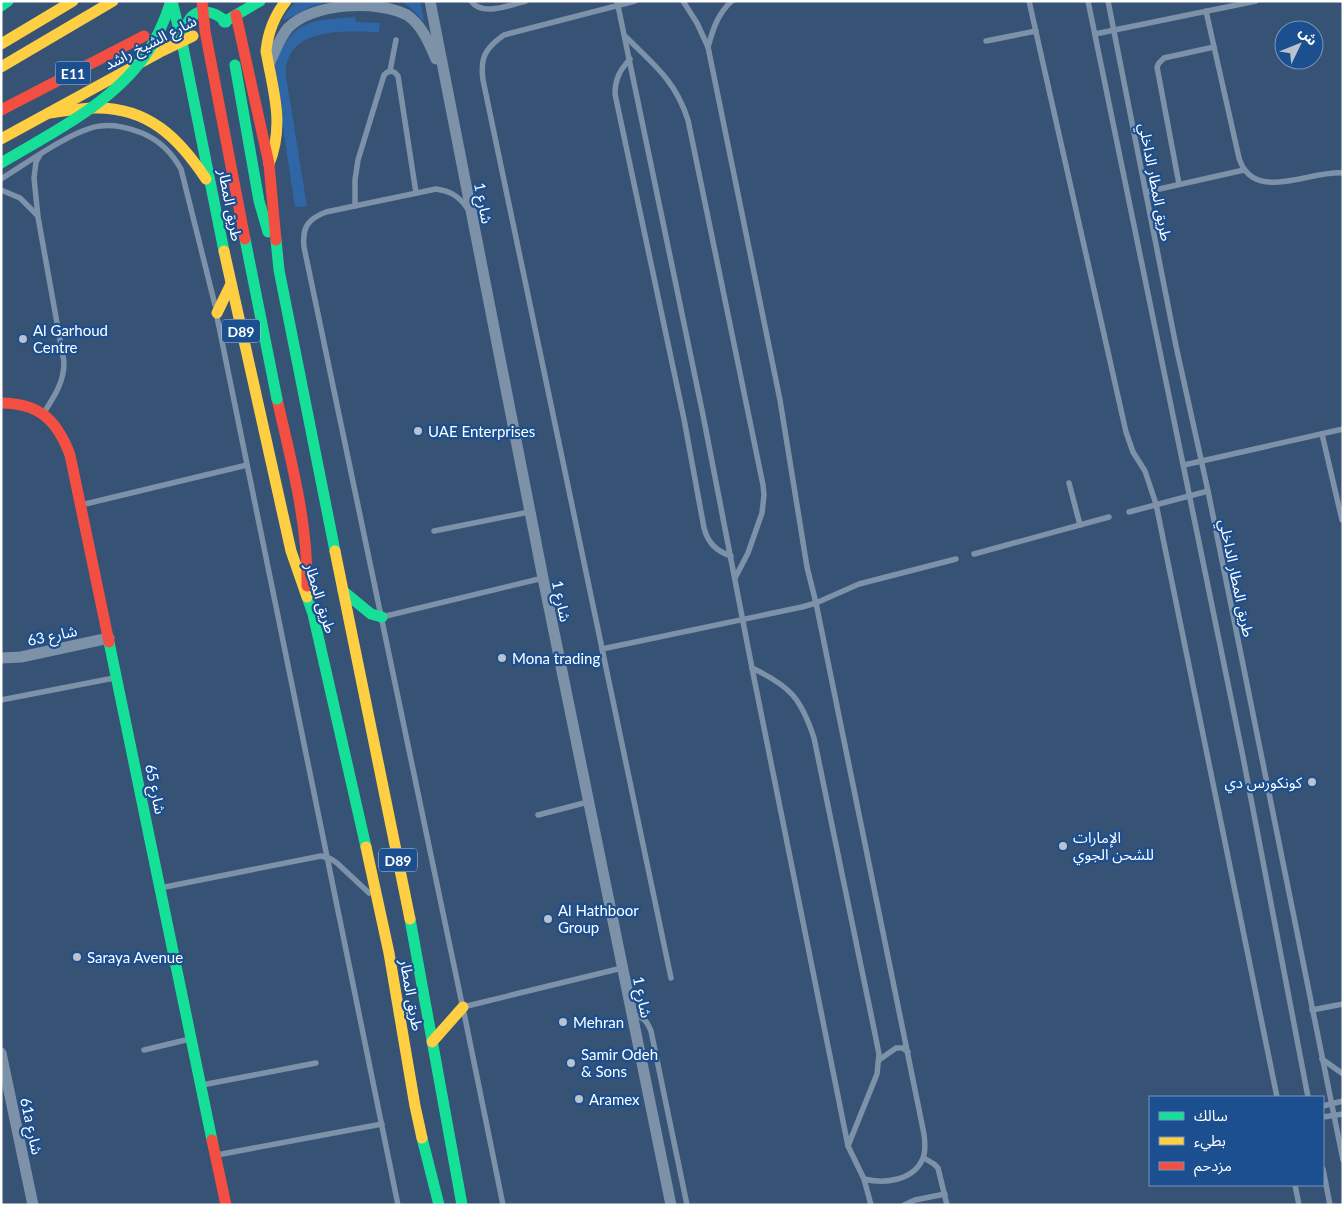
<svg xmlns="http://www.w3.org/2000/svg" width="1344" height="1206" viewBox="0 0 1344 1206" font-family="Lato,'Noto Sans Arabic',sans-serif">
	<rect width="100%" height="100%" fill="#365274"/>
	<g fill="#2f66a5">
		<polygon points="296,1 332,1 312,6 285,20 283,18"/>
		<polygon points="400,1 420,1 424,20 423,21 411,8"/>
		<path d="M 355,17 L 356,22 L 380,23 L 379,32 C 345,31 284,26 286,76 L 307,206 L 295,207 L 274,68 C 292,19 308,21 355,17 Z"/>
	</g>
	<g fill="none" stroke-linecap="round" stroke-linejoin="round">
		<g stroke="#7d92a8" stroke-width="5.5">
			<path d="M 471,1 C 483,17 509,5 526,1"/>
			<polyline points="617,1 703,415 752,668 848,1146 864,1179 871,1205"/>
			<path d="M 635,1 L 504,35 C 485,48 480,58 483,80 L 671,978"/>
			<path d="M 683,1 L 697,23 L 708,47 L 780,400 L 807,567 L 816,603 L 924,1134 C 925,1142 926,1151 923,1158 C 914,1181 884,1184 864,1179"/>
			<polyline points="1029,1 1126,432 1133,452 1145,471 1156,504 1277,1097"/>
			<polyline points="1088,1 1243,757 1308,1097"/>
			<polyline points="1108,1 1176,346 1208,491 1343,1160"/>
			<path d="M 1206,11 L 1239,158 C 1253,204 1310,170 1343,173"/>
			<polyline points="1095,34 1256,1"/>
			<path d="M 626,37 C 654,65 675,80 688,120 L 763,485 L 764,495 L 762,513 L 748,553 L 735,578"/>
			<polyline points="986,41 1036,31"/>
			<path d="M 708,47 C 713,29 718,13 732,1"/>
			<path d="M 630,59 C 620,70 615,79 615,94 L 684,419 L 704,528 C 708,543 716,551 731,556"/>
			<polyline points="390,71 396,40"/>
			<path d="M 40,155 L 36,162 L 34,178 L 38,217 L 64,362 C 64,383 54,397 43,414"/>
			<path d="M 1,179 C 25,164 74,129 100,126 C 115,124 128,128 142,133 C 159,140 172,153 181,169 L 215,305"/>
			<polyline points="1179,184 1157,67 1159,63 1164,58 1214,47"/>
			<polyline points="1,190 20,198 37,215"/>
			<polyline points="1146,192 1244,170"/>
			<path d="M 355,206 L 355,180 L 358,160 L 384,75 C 389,70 394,70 398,76 L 416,193"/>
			<polyline points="217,317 398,1205"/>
			<polyline points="1322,434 1342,520"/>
			<polyline points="1184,465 1343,429"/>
			<polyline points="1069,483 1080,525"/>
			<polyline points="81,505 247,465"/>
			<polyline points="1129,512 1208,491"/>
			<polyline points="434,531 529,512"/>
			<polyline points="974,554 1109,517"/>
			<polyline points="386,616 543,578"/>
			<polyline points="602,649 802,607 816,603 859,584 956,559"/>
			<path d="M 752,668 C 790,686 801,698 814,738 L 874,1029 L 879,1054 L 877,1074 L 848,1146"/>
			<polyline points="1,700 114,678"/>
			<polyline points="538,815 588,802"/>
			<polyline points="160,888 321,856 331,859 337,863 369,893"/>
			<path d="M 462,1004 L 304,247 C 302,227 308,219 326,212 L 436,189 C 450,191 459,196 467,208"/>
			<polyline points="467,1006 622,968"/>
			<polyline points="1312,1010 1343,1004"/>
			<polyline points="464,1013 503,1205"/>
			<path d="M 632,1015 C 643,1016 647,1021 651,1031 L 687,1205"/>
			<polyline points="144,1050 190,1039"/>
			<polyline points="1322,1059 1343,1074"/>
			<polyline points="879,1060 896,1048 903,1048 908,1052"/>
			<polyline points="202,1085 316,1063"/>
			<polyline points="1323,1106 1343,1101"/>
			<polyline points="1323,1117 1343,1114"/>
			<polyline points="217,1155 382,1124"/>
			<polyline points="924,1158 934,1164 938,1168 947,1205"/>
			<polyline points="1323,1169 1330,1205"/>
			<polyline points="1295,1185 1299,1205"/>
			<polyline points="904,1205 915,1200 945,1194"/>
		</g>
		<g stroke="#7d92a8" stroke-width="11">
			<polyline points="430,1 543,578 671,1205"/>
			<path d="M 270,62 C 276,50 280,37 288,28 C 313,2 378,0 407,15 C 422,25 429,43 436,59"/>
			<polyline points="1,658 21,657 109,638"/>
			<polyline points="1,1053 33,1205"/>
		</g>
		<g stroke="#16e098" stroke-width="11">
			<polyline points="172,1 182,42"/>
			<polyline points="1,6 8,1"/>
			<polyline points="224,22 260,1"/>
			<polyline points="235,65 259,201 268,232"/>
			<polyline points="276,240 279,270 335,551"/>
			<path d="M 224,251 L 182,42 C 184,36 185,28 188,22 C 197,6 215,11 226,22"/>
			<polyline points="343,591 371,614 382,617"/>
			<polyline points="307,597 313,614 366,847"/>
			<polyline points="109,642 212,1140"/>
			<polyline points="410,919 462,1205"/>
			<polyline points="422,1138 439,1205"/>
		</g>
		<g stroke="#ffcf43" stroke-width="11">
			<polyline points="1,44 73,1"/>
			<polyline points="1,67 113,1"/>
			<path d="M 49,113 C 64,111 80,108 95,108 C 148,107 179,138 206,179"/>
			<polyline points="1,139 162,51 193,36"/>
			<path d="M 269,164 C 285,124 273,91 266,51 C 268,32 274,16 286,1"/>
			<polyline points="224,251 291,551 307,597"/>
			<polyline points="217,313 231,284"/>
			<polyline points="335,551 410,919"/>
			<polyline points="366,847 389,953 415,1106 422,1138"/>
			<polyline points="432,1042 463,1007"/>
		</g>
		<g stroke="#f24e42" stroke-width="11">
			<polyline points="236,15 269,164 276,240"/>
			<polyline points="1,110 144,36"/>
			<path d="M 277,399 C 291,461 308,522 307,586"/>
			<path d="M 1,403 C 39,403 57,420 70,455 L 109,642"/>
			<polyline points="212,1140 226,1205"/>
		</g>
		<g stroke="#16e098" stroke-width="11">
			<path d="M 1,163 C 51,133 110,105 145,56 C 157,39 165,20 171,1"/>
			<polyline points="245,239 277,399"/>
		</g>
		<polyline stroke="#f24e42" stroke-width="11" points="202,1 205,31 245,239"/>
	</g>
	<g fill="#b9c2ce" stroke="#1b4f8f" stroke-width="2">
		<circle cx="23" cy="339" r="5"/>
		<circle cx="418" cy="431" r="5"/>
		<circle cx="502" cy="658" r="5"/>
		<circle cx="1312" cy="782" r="5"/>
		<circle cx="1063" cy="846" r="5"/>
		<circle cx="548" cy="919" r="5"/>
		<circle cx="77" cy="957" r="5"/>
		<circle cx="563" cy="1022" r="5"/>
		<circle cx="571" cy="1063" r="5"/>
		<circle cx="579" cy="1099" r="5"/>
	</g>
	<g text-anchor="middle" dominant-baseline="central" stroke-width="4.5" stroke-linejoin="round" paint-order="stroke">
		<g fill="#1b4f8f" stroke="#bbcadd" stroke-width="1">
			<rect x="55.5" y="61.5" width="35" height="23" rx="4"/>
			<rect x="222" y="319.5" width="38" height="23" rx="4"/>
			<rect x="379" y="848.5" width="38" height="23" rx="4"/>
		</g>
		<g font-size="14" font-weight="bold" fill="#fff">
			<text x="73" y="73">E11</text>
			<text x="241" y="331">D89</text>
			<text x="398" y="860">D89</text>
		</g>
		<g font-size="15" fill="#fff" stroke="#1b4f8f">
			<text transform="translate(150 42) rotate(-27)">شارع الشيخ راشد</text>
			<text transform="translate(1156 182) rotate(79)">طريق المطار الداخلي</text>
			<text transform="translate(484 203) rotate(79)">شارع 1</text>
			<text transform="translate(231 205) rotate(79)">طريق المطار</text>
			<text transform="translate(1237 578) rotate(78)">طريق المطار الداخلي</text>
			<text transform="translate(321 598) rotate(73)">طريق المطار</text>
			<text transform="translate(562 601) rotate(78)">شارع 1</text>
			<text transform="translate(52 635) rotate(-12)">شارع 63</text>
			<text transform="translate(156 789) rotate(78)">شارع 65</text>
			<text transform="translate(412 995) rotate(80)">طريق المطار</text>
			<text transform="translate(643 997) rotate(78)">شارع 1</text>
			<text transform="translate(32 1126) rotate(78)">61a شارع</text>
		</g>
		<g font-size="15" fill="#fff" stroke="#1b4f8f" text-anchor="start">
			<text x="33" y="330">Al Garhoud<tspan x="33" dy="17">Centre</tspan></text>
			<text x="428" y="431">UAE Enterprises</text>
			<text x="512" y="658">Mona trading</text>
			<text x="1302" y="782" text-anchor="end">كونكورس دي</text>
			<text x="1073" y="837">الإمارات<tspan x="1073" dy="17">للشحن الجوي</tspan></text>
			<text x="558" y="910">Al Hathboor<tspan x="558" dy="17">Group</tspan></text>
			<text x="87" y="957">Saraya Avenue</text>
			<text x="573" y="1022">Mehran</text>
			<text x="581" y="1054">Samir Odeh<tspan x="581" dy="17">&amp; Sons</tspan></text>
			<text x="589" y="1099">Aramex</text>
		</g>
	</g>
	<rect width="1344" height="1206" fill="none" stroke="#ffffff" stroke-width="5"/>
	<rect x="1149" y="1096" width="175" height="90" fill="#1b4f8f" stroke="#7695bc"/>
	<rect x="1159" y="1112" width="25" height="8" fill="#16e098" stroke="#7695bc"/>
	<text x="1194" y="1121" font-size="15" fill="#ffffff">سالك</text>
	<rect x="1159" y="1137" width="25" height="8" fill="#ffcf43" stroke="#7695bc"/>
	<text x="1194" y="1146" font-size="15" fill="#ffffff">بطيء</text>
	<rect x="1159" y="1162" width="25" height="8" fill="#f24e42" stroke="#7695bc"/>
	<text x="1194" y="1171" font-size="15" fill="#ffffff">مزدحم</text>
	<g transform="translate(1299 45) rotate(47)"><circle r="24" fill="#1b4f8f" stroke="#7695bc"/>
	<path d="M0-4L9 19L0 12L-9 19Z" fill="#b9c2ce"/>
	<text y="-8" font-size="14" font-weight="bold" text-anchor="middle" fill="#ffffff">ش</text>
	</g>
</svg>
